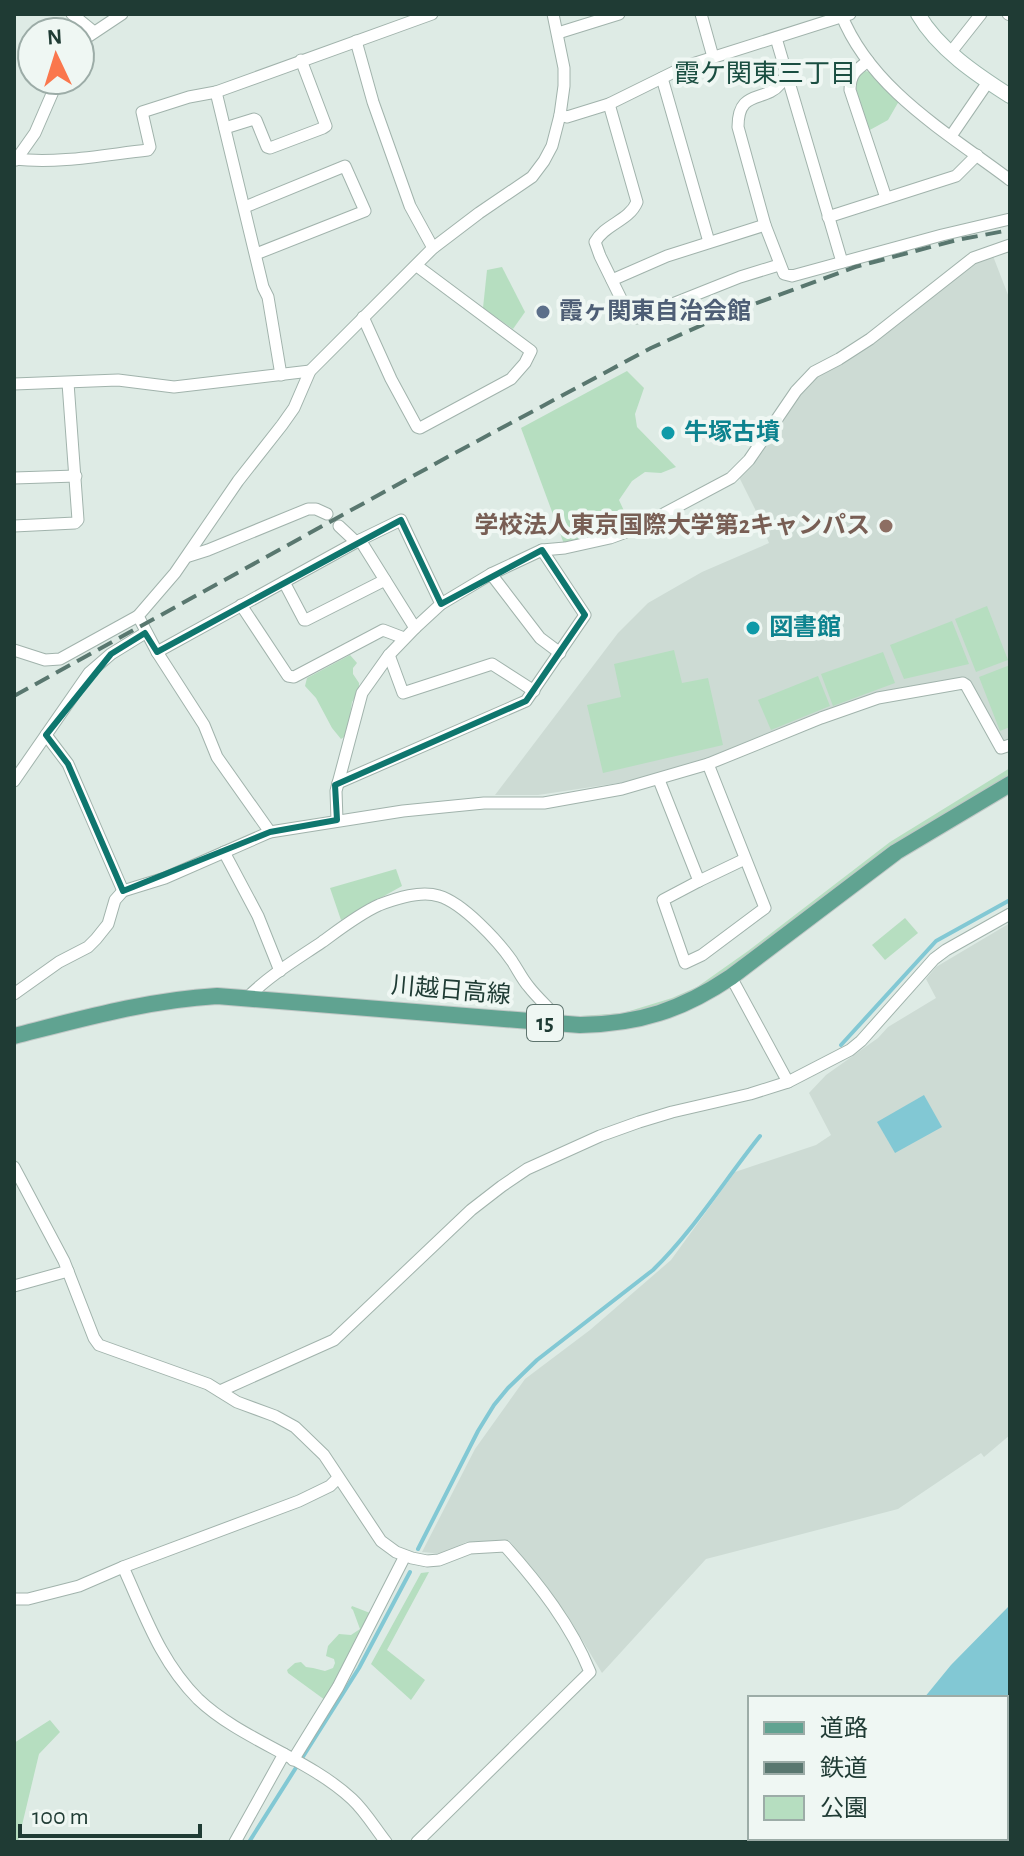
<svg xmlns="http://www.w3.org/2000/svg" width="1024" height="1856" viewBox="0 0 1024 1856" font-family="'Alegreya Sans','Noto Sans JP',sans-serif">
	<rect width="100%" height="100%" fill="#deebe5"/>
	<g fill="#cddbd4">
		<polygon points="993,256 1010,300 1010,741 1002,741 967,677 924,685 691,765 625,782 538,795 495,795 618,633 648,603 702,572 769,543 755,509 739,477 773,437 801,392 817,374 978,259"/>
		<polygon points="1010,923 1010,1435 984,1457 981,1453 898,1509 706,1559 602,1673 566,1613 509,1540 466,1542 443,1554 422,1552 475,1449 525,1379 590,1330 671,1260 735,1172 816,1145 831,1135 809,1093 826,1075 878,1038 888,1027 936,998 926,979 936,967"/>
	</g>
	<g fill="#b6dec0">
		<polygon points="865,71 871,72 880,84 899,101 888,120 868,131 855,85 860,72"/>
		<polygon points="502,267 525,312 513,329 483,308 487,270"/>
		<polygon points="627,371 644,388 635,414 637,427 676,467 661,473 645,472 632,481 619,500 631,526 610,533 564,544 521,428"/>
		<polygon points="987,606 1008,660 976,672 955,619"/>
		<polygon points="952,621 969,664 904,679 890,645"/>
		<polygon points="674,650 682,683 708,678 723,745 603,773 587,705 621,697 614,664"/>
		<polygon points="883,652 895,683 833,706 821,674"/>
		<polygon points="350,655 357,663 353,668 353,674 359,683 359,692 352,702 347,735 341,739 332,728 316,698 305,686 307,678"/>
		<polygon points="1010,665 1010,727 1000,731 979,677"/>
		<polygon points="818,676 830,706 771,730 758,700"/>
		<polygon points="1010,768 1010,776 906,837 724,974 686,997 616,1017 567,1017 623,1013 672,998 697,987 748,951 890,842"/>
		<polygon points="396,869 402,886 341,920 330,888"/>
		<polygon points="905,918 918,933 885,960 872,945"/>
		<polygon points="429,1572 387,1650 425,1680 411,1700 371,1664 421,1573"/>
		<polygon points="352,1606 370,1613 325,1700 288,1673 287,1670 295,1663 301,1662 306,1667 313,1668 325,1671 333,1668 335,1663 334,1659 326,1656 328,1646 339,1634 351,1635 360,1629 353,1610 351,1608"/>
		<polygon points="50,1720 60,1732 39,1754 18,1842 14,1842 14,1743"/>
	</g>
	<g fill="#82c8d4">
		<polygon points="924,1095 942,1127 895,1153 877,1122"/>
		<polygon points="1010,1605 1010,1842 805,1842 809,1838 1006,1838 1006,1698 924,1698 951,1665"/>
	</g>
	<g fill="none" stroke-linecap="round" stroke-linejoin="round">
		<g stroke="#82c8d4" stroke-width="4">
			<polyline points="841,1045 936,941 1010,900"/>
			<path d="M 418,1549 L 478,1431 L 494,1405 L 508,1388 L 537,1360 L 653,1270 C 694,1230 724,1181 760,1136"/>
			<polyline points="249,1842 359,1668 410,1572"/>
		</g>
		<g stroke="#a1b3ac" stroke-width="13">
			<g id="street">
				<polyline points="72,14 94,32"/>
				<polyline points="701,14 713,57"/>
				<path d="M 841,14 C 871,90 948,133 1010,180"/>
				<polyline points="1008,14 1010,15"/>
				<polyline points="558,33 619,14"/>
				<polyline points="776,38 842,262"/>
				<polyline points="356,41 373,102 410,206 433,248"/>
				<polyline points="80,42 122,14"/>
				<polyline points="951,52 981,14"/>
				<path d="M 868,61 C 856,70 850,74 850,90 L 886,198"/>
				<path d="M 787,72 C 785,76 783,81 780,84 C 765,103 738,88 738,127 L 765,225 L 784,274 L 792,276 L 942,235 L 1010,219"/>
				<polyline points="662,78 709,242"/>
				<polyline points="216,92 432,14"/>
				<path d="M 609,104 L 637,202 C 629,221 605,224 595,242 L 600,256 L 629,315 L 637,318 L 740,277 L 779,265"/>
				<polyline points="560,115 567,117 609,104 686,66 850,14"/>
				<polyline points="225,128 254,119 256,120 267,147 270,148 323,128 326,126 301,60"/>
				<polyline points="951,136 988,82"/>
				<path d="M 14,159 C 60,164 103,155 148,150 L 150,147 L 142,112 L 189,97 L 216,92 L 263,287 L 268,297 L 281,375"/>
				<polyline points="16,160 35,133 58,80"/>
				<polyline points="245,207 345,166 365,211 256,254"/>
				<polyline points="828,217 956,176 977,155"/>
				<polyline points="612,280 667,256 765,225"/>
				<polyline points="363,317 391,379 417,427 420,428 511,379 525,363 531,351 417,266"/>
				<polyline points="14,384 118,380 174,387 310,371"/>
				<polyline points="14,478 76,476"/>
				<polyline points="14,526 75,523 78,520 68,383"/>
				<polyline points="339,526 356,542"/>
				<polyline points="360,540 415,628"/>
				<polyline points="189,556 208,550 308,509 316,509 327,514"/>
				<polyline points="491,574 540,638 560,653"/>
				<polyline points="284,582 304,620 306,620 385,580"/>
				<polyline points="241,605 288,676 294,677 383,630 404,638"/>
				<polyline points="14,650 45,660 60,659 138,616"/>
				<polyline points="157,652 360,540 401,520 441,604"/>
				<polyline points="389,655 403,693 492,664 534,691"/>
				<polyline points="46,735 68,764 123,891"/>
				<polyline points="659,780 699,881 663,900 685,963 702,955 765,908 708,764"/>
				<polyline points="14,781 89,673 111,654 145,633"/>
				<polyline points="338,783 526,701 585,615 542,550"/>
				<polyline points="337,820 336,791 362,693 389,655 415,628 441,604 491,574 542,550 565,548 610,538 637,528 731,478 749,460 796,391 814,372 839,359 870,339 973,258 1010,245"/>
				<polyline points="270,832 217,757 204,725 157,652 138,616 175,573 238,481 282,425 294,408 310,371 433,248 479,213 532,177 544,161 552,146 560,115 564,86 564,68 553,14"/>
				<polyline points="224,852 258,916 280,971"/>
				<polyline points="699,881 745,859"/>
				<polyline points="731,977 788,1082"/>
				<polyline points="14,994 59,962 88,947 96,939 108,924 115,900 123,891 165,878 270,832 403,811 484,803 544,803 622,789 708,764 821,718 878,698 963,683 966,685 1001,748 1010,745"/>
				<path d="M 248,997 C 270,975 297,959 322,942 C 340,929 359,914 379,905 C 397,898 421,890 439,896 C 463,903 498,941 512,961 C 518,970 522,979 529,987 C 539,1000 552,1010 562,1024"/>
				<path d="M 14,1167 L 64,1261 L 94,1338 L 99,1345 L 208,1384 L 237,1402 L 275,1416 L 295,1427 L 324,1455 L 381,1541 L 396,1552 L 412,1558 L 427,1561 L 439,1560 L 470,1548 L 505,1546 C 539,1584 571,1625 590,1672 L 417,1842"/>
				<polyline points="14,1286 68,1271"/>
				<polyline points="220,1391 334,1340 471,1210 502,1186 527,1169 600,1136 639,1122 672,1112 750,1094 788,1082 850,1050 861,1041 934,959 946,950 1010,914"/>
				<path d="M 123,1567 C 145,1615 160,1661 198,1699 C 241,1740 308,1758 352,1799 C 365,1811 375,1828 386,1842"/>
				<polyline points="14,1599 28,1599 79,1586 123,1567 299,1501 330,1486 338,1478"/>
				<polyline points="293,1760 338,1687 405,1556"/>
				<polyline points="235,1842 284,1754"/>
			</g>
		</g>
		<g stroke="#9db7ad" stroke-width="16">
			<path id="secondary" d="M 918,14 C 938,49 977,75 1010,96"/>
		</g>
		<g stroke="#c0c8c6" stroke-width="18">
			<path id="primary" d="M 14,1036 C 81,1019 148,1000 217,996 L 580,1025 C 639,1024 682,1010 731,977 L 896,852 L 1010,784"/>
		</g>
		<use href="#street" stroke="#fff" stroke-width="11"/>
		<use href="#secondary" stroke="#fff" stroke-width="14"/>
		<use href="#primary" stroke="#60a391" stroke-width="16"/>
		<polyline stroke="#59776f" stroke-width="4" stroke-dasharray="16 8" stroke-linecap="butt" points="14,696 453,454 651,348 724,315 855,267 957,240 1010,230"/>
	</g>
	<path fill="none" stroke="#0f766e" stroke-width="6" stroke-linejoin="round" d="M 401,520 L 441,604 L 542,550 L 585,615 L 526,701 L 335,785 L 337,820 L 270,832 L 123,891 L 68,764 L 46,735 L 111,654 L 145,633 L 157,652 Z"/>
	<circle fill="#5c6f8a" stroke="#eff7f3" stroke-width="3" cx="543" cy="312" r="8"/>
	<g fill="#0f9aa8" stroke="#eff7f3" stroke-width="3">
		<circle cx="668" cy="433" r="8"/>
		<circle cx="753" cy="628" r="8"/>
	</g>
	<circle fill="#8d6e63" stroke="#eff7f3" stroke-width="3" cx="886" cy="526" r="8"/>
	<g text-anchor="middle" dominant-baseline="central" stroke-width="8" stroke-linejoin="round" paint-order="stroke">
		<rect fill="#eff7f3" stroke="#5d736d" stroke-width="2" x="527" y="1005" width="36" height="36" rx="6"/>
		<g font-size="22" font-weight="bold" fill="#1f3b34">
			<text x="545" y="1023">15</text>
		</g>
		<g font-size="24" font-weight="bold" fill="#4e5e75" stroke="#eff7f3" text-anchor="start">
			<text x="559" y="312">霞ヶ関東自治会館</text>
		</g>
		<g font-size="24" font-weight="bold" fill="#0d838f" stroke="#eff7f3" text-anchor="start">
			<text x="684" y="433">牛塚古墳</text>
			<text x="769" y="628">図書館</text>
		</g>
		<g font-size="24" font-weight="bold" fill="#785e54" stroke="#eff7f3" text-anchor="end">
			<text x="870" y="526">学校法人東京国際大学第2キャンパス</text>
		</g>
		<g font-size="24" fill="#1f3b34" stroke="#eff7f3">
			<text transform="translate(451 991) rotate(5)">川越日高線</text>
		</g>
		<g font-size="26" fill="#1a4e41" stroke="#eff7f3">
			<text x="765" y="74">霞ケ関東三丁目</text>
		</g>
	</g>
	<rect width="1024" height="1856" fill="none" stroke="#1f3b34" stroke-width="32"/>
	<rect x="748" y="1696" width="260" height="144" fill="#eff7f3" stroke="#9caca7" stroke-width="2"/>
	<rect x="764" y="1722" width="40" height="12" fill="#60a391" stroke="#9caca7" stroke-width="2"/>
	<text x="820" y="1736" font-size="24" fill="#1f3b34">道路</text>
	<rect x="764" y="1762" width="40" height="12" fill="#59776f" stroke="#9caca7" stroke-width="2"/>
	<text x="820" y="1776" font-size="24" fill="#1f3b34">鉄道</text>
	<rect x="764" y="1796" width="40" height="24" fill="#b6dec0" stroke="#9caca7" stroke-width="2"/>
	<text x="820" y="1816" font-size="24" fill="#1f3b34">公園</text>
	<g transform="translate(56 56) rotate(356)"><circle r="38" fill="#eff7f3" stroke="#9caca7" stroke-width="2"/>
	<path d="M0-6L14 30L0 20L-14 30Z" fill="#fa774d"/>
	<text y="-12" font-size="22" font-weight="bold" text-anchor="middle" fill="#1f3b34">N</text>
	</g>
	<path d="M20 1824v12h180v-12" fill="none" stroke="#1f3b34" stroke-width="4"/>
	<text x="32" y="1824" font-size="24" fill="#1f3b34" stroke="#eff7f3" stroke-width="6" paint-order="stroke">100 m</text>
</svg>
